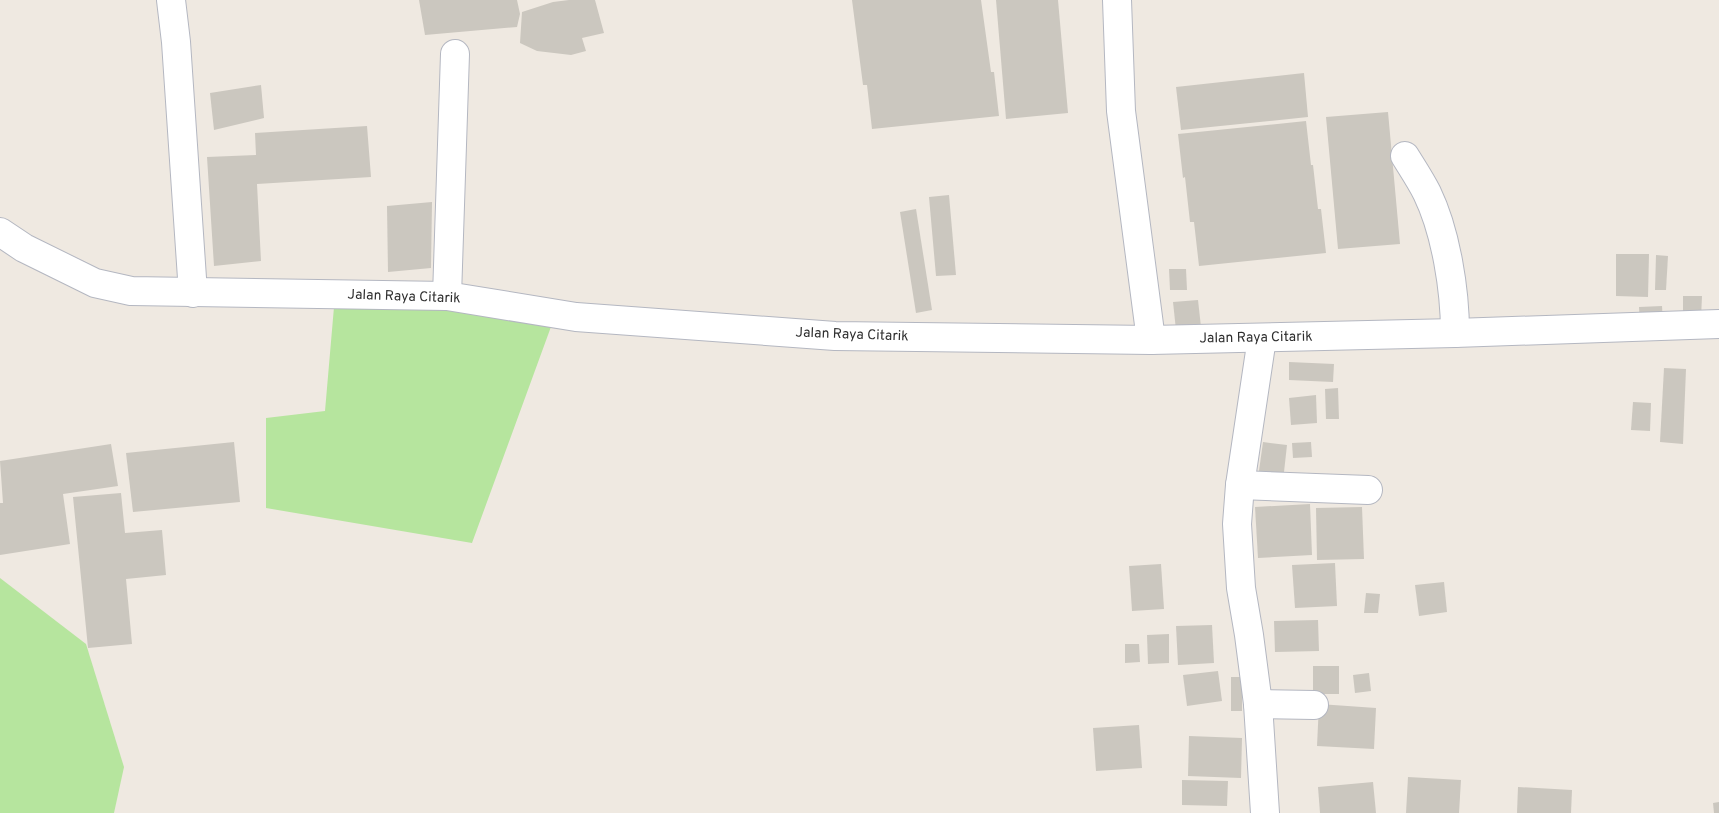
<svg xmlns="http://www.w3.org/2000/svg" width="1719" height="813" viewBox="0 0 1719 813" font-family="Overpass,sans-serif">
	<rect width="100%" height="100%" fill="#efe9e1"/>
	<g fill="#b6e59e">
		<polygon points="466,293 552,324 472,543 266,508 266,418 325,411 334,307"/>
		<polygon points="0,578 86,644 124,767 114,813 0,813"/>
	</g>
	<g fill="#cbc7bf">
		<polygon points="419,0 517,0 520,14 517,27 425,35"/>
		<polygon points="569,0 595,0 604,33 582,38 586,51 571,55 537,51 520,43 522,12 553,2"/>
		<polygon points="852,0 981,0 991,72 994,72 999,116 872,129 867,85 863,85"/>
		<polygon points="996,0 1058,0 1068,113 1006,119"/>
		<polygon points="1304,73 1308,117 1181,130 1176,87"/>
		<polygon points="261,85 264,118 214,130 210,93"/>
		<polygon points="1388,112 1400,244 1338,249 1326,117"/>
		<polygon points="1306,121 1311,165 1313,165 1318,209 1321,209 1326,253 1199,266 1194,222 1190,222 1185,177 1183,178 1178,134"/>
		<polygon points="367,126 371,177 257,184 261,261 214,266 207,157 256,155 255,133"/>
		<polygon points="949,195 956,275 936,276 929,197"/>
		<polygon points="432,202 431,268 388,272 387,206"/>
		<polygon points="916,209 932,310 916,313 900,212"/>
		<polygon points="1616,254 1649,254 1648,297 1616,296"/>
		<polygon points="1656,255 1668,256 1666,290 1655,290"/>
		<polygon points="1169,269 1186,269 1187,290 1170,290"/>
		<polygon points="1683,296 1702,296 1701,318 1683,318"/>
		<polygon points="1198,300 1201,327 1176,330 1173,302"/>
		<polygon points="1662,306 1663,324 1640,325 1639,307"/>
		<polygon points="1289,362 1334,364 1333,382 1289,380"/>
		<polygon points="1664,368 1686,369 1683,444 1660,442"/>
		<polygon points="1338,388 1339,419 1326,419 1325,389"/>
		<polygon points="1316,395 1317,423 1291,425 1289,398"/>
		<polygon points="1633,402 1651,403 1650,431 1631,430"/>
		<polygon points="234,442 240,502 133,512 126,453"/>
		<polygon points="1263,442 1287,445 1283,481 1258,478"/>
		<polygon points="1311,442 1312,457 1293,458 1292,443"/>
		<polygon points="111,444 118,486 63,494 70,544 0,555 0,503 3,503 0,461"/>
		<polygon points="121,493 125,533 162,530 166,575 126,579 132,644 88,648 73,497"/>
		<polygon points="1310,504 1312,555 1258,558 1255,507"/>
		<polygon points="1362,507 1364,559 1317,560 1316,508"/>
		<polygon points="1335,563 1337,606 1295,608 1292,565"/>
		<polygon points="1161,564 1164,609 1132,611 1129,566"/>
		<polygon points="1444,582 1447,612 1419,616 1415,585"/>
		<polygon points="1366,593 1380,594 1378,613 1364,613"/>
		<polygon points="1318,620 1319,651 1275,652 1274,621"/>
		<polygon points="1212,625 1214,663 1178,665 1176,626"/>
		<polygon points="1169,634 1169,663 1148,664 1147,635"/>
		<polygon points="1125,644 1139,644 1140,662 1125,663"/>
		<rect x="1313" y="666" width="26" height="28"/>
		<polygon points="1218,671 1222,701 1187,706 1183,675"/>
		<polygon points="1369,673 1371,691 1355,693 1353,675"/>
		<rect x="1231" y="677" width="11" height="34"/>
		<polygon points="1319,704 1376,708 1374,749 1317,746"/>
		<polygon points="1139,725 1142,768 1096,771 1093,728"/>
		<polygon points="1189,736 1242,738 1241,778 1188,776"/>
		<polygon points="1408,777 1461,780 1459,813 1406,813"/>
		<polygon points="1182,780 1228,781 1227,806 1182,805"/>
		<polygon points="1373,782 1376,813 1320,813 1318,787"/>
		<polygon points="1518,787 1572,790 1571,813 1517,813"/>
		<polygon points="1719,802 1719,813 1714,813 1713,803"/>
	</g>
	<g fill="none" stroke-linecap="round" stroke-linejoin="round">
		<g stroke="#b4b7c1" stroke-width="30">
			<g id="minor">
				<polyline points="171,0 176,42 193,293"/>
				<polyline points="1117,0 1121,111 1151,340"/>
				<path d="M 1405,156 C 1413,169 1421,181 1427,193 C 1446,232 1455,290 1455,333"/>
				<polyline points="447,296 455,54"/>
				<polyline points="1262,338 1240,485 1237,524 1241,588 1249,635 1258,704 1265,813"/>
				<polyline points="1240,485 1368,490"/>
				<polyline points="1258,704 1314,705"/>
			</g>
		</g>
		<g stroke="#b4b7c1" stroke-width="30">
			<polyline id="tertiary" points="0,232 24,248 95,283 131,291 447,296 576,317 835,336 1151,340 1455,333 1719,324"/>
		</g>
		<use href="#minor" stroke="#fff" stroke-width="28"/>
		<use href="#tertiary" stroke="#fff" stroke-width="28"/>
	</g>
	<g text-anchor="middle" dominant-baseline="central" stroke-width="4" stroke-linejoin="round" paint-order="stroke">
		<g font-size="14" fill="#2e2e2e" stroke="#fff">
			<text transform="translate(404 297) rotate(2)">Jalan Raya Citarik</text>
			<text transform="translate(852 335) rotate(2)">Jalan Raya Citarik</text>
			<text transform="translate(1256 338) rotate(-1)">Jalan Raya Citarik</text>
		</g>
	</g>
</svg>
